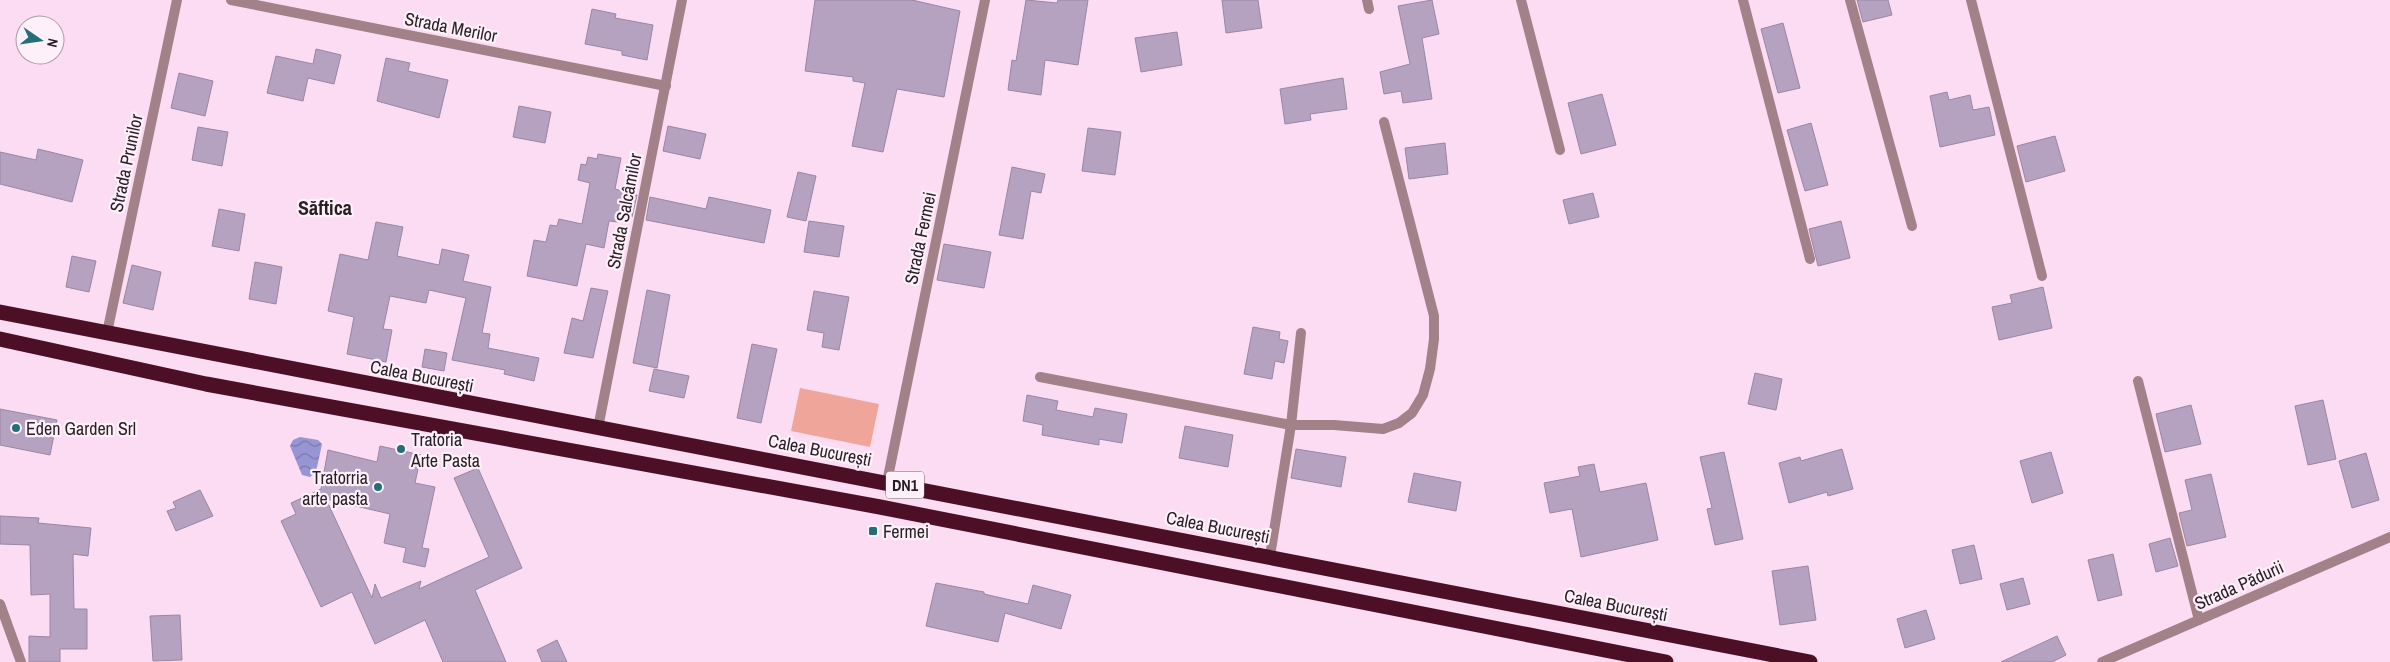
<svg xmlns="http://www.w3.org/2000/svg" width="2390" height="662" viewBox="0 0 2390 662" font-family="'Archivo Narrow',sans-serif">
	<defs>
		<pattern id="water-waves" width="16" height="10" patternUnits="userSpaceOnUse" patternTransform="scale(1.25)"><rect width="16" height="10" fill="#9795d4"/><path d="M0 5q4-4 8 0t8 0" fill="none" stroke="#7b79ac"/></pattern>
	</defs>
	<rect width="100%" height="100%" fill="#fcdcf3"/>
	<polygon fill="#f0a59b" points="800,388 879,404 870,447 791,431"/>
	<polygon fill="url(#water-waves)" points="300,437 318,440 322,444 316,472 310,477 302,475 290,446 293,440"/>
	<g fill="#b4a2c0" stroke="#9887a4">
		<polygon points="815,0 912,0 960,11 944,97 897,89 883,152 852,146 865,83 853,81 853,77 805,71"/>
		<polygon points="1026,0 1057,3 1058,0 1088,0 1078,65 1045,60 1041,95 1008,90 1012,60 1016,61"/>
		<polygon points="1222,0 1258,0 1262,28 1226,33"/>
		<polygon points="1432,0 1439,34 1422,38 1432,99 1403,103 1401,91 1384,94 1380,72 1410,64 1398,6"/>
		<polygon points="1857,0 1888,0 1892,15 1863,22"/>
		<polygon points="592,9 616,14 615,18 653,25 647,60 622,55 622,51 585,44"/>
		<polygon points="1783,23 1800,88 1778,93 1761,29"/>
		<polygon points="1177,32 1182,65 1141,72 1135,38"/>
		<polygon points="316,49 341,55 334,84 308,78 303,101 267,93 276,56 313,64"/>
		<polygon points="386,58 410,63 408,71 448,80 439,118 377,101"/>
		<polygon points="179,73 213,81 205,116 171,108"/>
		<polygon points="1343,78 1347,109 1310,114 1311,120 1285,124 1280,89"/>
		<polygon points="1947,92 1949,100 1970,95 1973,110 1989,107 1995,135 1940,147 1930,96"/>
		<polygon points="1602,94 1616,145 1581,154 1568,103"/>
		<polygon points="519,106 551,112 545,143 513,137"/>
		<polygon points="1811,123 1828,185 1805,191 1787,130"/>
		<polygon points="668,126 706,134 700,159 663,151"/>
		<polygon points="198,127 228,132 222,166 192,160"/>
		<polygon points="1088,128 1121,132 1115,175 1082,171"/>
		<polygon points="2055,136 2065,171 2026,182 2017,146"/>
		<polygon points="1445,143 1448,174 1409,179 1405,148"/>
		<polygon points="38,149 83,160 72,202 0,184 0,152 36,160"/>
		<polygon points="598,154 621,158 615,189 637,195 632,217 619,214 618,222 609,221 604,248 586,244 577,286 527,276 534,240 546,242 550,225 557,226 559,219 582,224 590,183 578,180 581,164 586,165 588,157 597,159"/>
		<polygon points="1012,167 1045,174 1041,193 1031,191 1023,239 999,235"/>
		<polygon points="798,172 816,176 806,221 787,217"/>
		<polygon points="1593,193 1599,217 1569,224 1563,200"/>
		<polygon points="650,197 706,209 709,197 771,210 764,243 646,220"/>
		<polygon points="219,209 245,214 239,251 212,246"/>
		<polygon points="809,221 844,226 839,257 804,252"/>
		<polygon points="1841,221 1850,258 1818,266 1809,229"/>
		<polygon points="376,222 403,227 397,256 439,265 442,249 469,255 463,281 491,287 482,333 490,334 488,348 539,358 534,381 504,374 505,370 452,360 466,298 429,290 426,303 390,296 383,329 392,330 386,362 347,354 354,317 328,311 340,254 368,260"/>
		<polygon points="944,244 991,252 984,288 937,280"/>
		<polygon points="72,256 96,261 89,292 66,287"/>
		<polygon points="255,262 282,267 276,304 249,299"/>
		<polygon points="132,265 161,272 153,310 123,303"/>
		<polygon points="2043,287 2052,328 1999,340 1992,307 2012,303 2010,295"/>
		<polygon points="591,288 608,291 593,358 564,353 572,318 583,321"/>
		<polygon points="647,290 670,295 657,368 633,363"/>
		<polygon points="814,291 849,297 839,350 822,347 824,333 807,330"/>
		<polygon points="1253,327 1280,332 1279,339 1288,341 1284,363 1275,361 1272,379 1244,374"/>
		<polygon points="752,344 777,349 761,423 737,418"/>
		<polygon points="425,349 447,353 444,371 422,367"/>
		<polygon points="654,369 689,376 684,398 649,391"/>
		<polygon points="1755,373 1782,379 1776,410 1748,404"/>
		<polygon points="1027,395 1058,401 1056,410 1093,417 1095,408 1127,414 1122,443 1099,439 1099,445 1042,435 1043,425 1023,421"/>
		<polygon points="2323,400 2336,459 2308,465 2295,406"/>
		<polygon points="2191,405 2201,444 2165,452 2156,414"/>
		<polygon points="0,409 57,420 50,455 0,445"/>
		<polygon points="1185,426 1233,435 1228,467 1179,458"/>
		<polygon points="380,446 421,455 415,483 435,487 422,548 429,549 425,567 403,562 406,548 384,543 390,514 326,499 372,598 375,584 381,598 421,581 419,589 489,557 454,478 478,468 522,568 475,590 506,662 443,662 425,620 375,644 352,592 321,607 281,521 296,514 291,503 321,489 328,450 377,462"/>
		<polygon points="1296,449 1346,457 1341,487 1291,478"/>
		<polygon points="1842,449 1853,489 1828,496 1827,492 1789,503 1779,463 1800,457 1801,461"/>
		<polygon points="1724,452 1743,539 1715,545 1707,509 1712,508 1700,457"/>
		<polygon points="2051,452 2063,493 2032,503 2020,461"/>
		<polygon points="2366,453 2379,500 2352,508 2339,461"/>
		<polygon points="1594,464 1600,492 1646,483 1658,540 1581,557 1572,509 1550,513 1544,483 1580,476 1578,467"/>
		<polygon points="1414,473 1461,482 1456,511 1408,502"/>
		<polygon points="2211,474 2226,537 2187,546 2179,513 2192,510 2185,480"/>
		<polygon points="200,490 213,516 176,531 167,511 176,508 173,502"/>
		<polygon points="0,516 39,518 38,523 91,528 88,556 73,554 74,609 87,609 87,649 60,649 60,662 29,662 29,636 50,637 50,594 31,595 30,545 0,544"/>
		<polygon points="2170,538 2178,566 2156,572 2149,544"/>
		<polygon points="1974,545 1982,579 1960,584 1952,550"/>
		<polygon points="2113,554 2122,595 2098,601 2088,560"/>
		<polygon points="1808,566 1816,620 1780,625 1772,571"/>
		<polygon points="2023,578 2030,604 2007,610 2000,584"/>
		<polygon points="936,583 984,592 984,594 1028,604 1033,585 1071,595 1061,629 1005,613 998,642 926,626"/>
		<polygon points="1926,610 1935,639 1905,648 1897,619"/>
		<polygon points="180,615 182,660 153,661 150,616"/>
		<polygon points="2057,636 2066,655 2052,662 2001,662"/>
		<polygon points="557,640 567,662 542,662 537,650"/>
	</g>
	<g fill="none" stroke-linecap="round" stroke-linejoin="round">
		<g stroke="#a28189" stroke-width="10">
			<polyline points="231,0 666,86"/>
			<polyline points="1367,0 1369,9"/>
			<polyline points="1521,0 1560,150"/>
			<polyline points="1743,0 1810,259"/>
			<polyline points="1850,0 1912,226"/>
			<polyline points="1971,0 2042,276"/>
			<polyline points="107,333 177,0"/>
			<polyline points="1040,377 1291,425 1334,425 1383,429 1399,423 1412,413 1423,395 1430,369 1434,339 1434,316 1384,122"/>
			<polyline points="2138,381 2199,620"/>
			<polyline points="598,428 682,0"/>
			<polyline points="887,482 985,0"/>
			<polyline points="1270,556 1291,425 1301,333"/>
			<polyline points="0,604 21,662"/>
			<polyline points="2102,662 2390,537"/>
		</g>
		<g stroke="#4c0f26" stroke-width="15">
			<path d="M 0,312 C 603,431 1207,542 1810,662"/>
			<polyline points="0,339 206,384 880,507 1666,662"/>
		</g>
	</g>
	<g fill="#256d78" stroke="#fdf0f9" stroke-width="2">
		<circle cx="16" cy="428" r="5"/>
		<circle cx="401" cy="449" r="5"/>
		<circle cx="378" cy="487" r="5"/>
		<rect x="868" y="526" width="10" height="10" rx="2.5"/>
	</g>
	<g text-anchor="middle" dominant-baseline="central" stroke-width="4.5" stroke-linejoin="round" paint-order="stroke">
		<rect fill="#fdf0f9" stroke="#695d65" stroke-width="1" x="886" y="471.5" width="38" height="27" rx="4"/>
		<g font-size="16" font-weight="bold" fill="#291e26">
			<text x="905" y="485">DN1</text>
		</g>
		<g font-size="18" fill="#291e26" stroke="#fdf0f9">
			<text transform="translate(451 27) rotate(11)">Strada Merilor</text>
			<text transform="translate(126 163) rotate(-78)">Strada Prunilor</text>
			<text transform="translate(624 211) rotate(-79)">Strada Salcâmilor</text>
			<text transform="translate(920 238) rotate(-78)">Strada Fermei</text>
			<text transform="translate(422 376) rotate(11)">Calea București</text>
			<text transform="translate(820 450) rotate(11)">Calea București</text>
			<text transform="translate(1218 527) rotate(11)">Calea București</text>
			<text transform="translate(2239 585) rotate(-24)">Strada Pădurii</text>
			<text transform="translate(1616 605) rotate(11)">Calea București</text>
		</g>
		<g font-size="18" fill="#291e26" stroke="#fdf0f9" text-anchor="start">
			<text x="26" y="428">Eden Garden Srl</text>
			<text x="411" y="439">Tratoria<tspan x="411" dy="21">Arte Pasta</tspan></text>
			<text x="368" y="477" text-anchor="end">Tratorria<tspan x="368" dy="21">arte pasta</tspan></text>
			<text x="883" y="531">Fermei</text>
		</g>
		<g font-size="20" font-weight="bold" fill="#291e26" stroke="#fdf0f9">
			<text x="325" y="207">Săftica</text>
		</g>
	</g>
	<g transform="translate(40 40) rotate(103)"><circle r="24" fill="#fdf0f9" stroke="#a89ca5"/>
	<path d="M0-4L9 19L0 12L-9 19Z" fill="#256d78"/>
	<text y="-8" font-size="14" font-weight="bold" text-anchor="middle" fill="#291e26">N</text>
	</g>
</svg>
